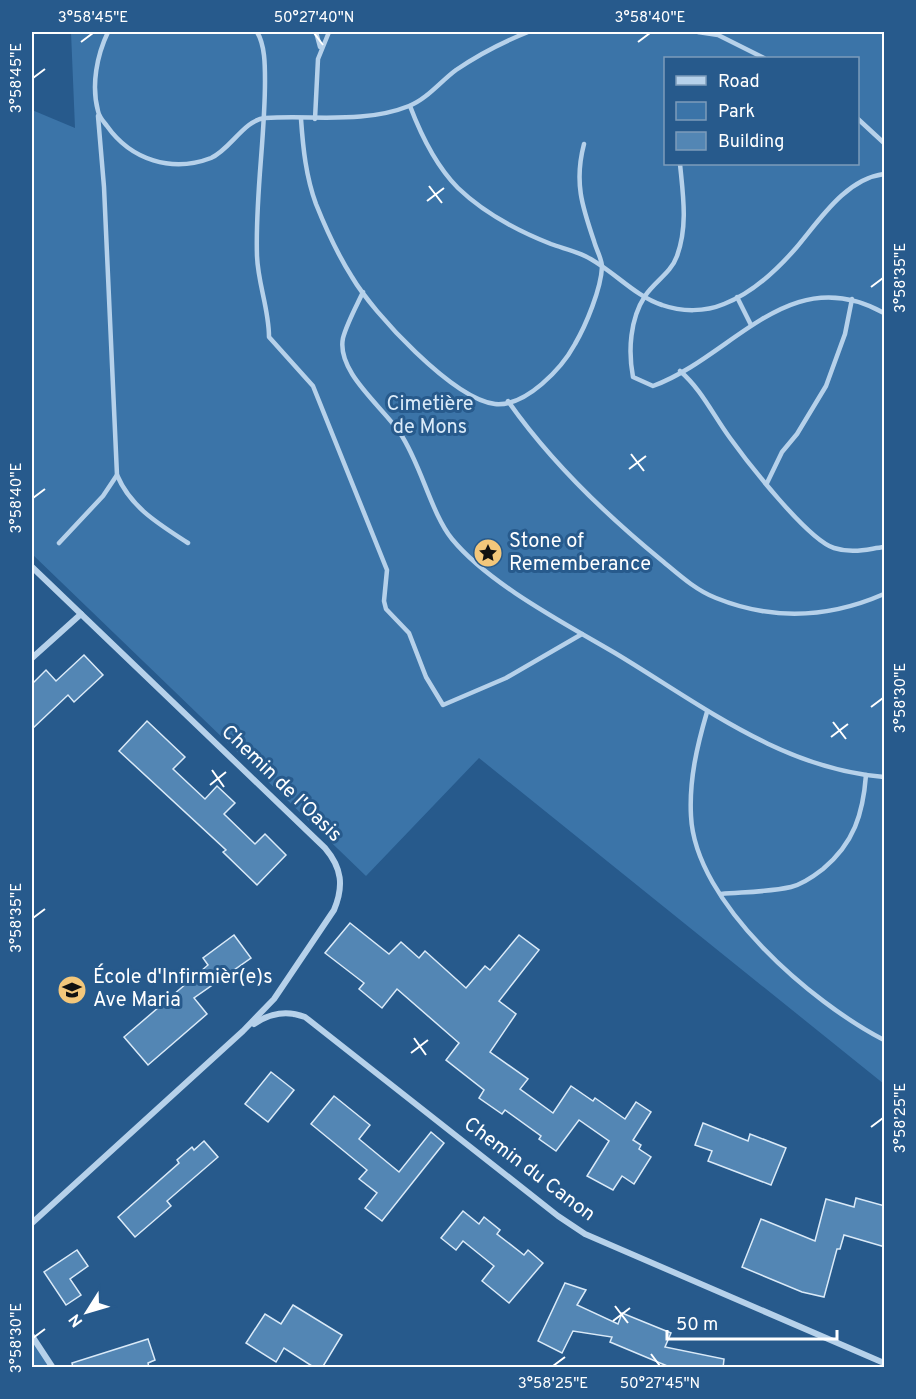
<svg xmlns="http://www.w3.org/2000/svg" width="916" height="1399" viewBox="0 0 916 1399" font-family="Overpass,sans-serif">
	<rect width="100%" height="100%" fill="#275a8c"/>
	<g fill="#3b74a8" fill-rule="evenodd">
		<path d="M 71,32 L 884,32 L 884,1084 L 479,758 L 366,876 L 32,554 L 32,110 L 75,128 ZM 666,58 L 858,58 L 858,164 L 666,164 Z"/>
		<polygon points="32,1336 53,1367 32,1367"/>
	</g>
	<g fill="#5386b4" stroke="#daeaf8" stroke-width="1.5">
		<polygon points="84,655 103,675 74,702 68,695 32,729 32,684 46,670 56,681"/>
		<polygon points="147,721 185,757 173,769 205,799 217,786 235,803 224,814 255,844 265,834 286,855 257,885 223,852 226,850 119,751"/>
		<polygon points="350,923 389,954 401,942 419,958 425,951 466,988 485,966 490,970 519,935 539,950 499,1001 516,1014 490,1052 528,1079 520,1089 553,1113 571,1086 593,1101 595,1098 625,1119 636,1102 651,1112 633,1140 641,1145 639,1149 651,1157 634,1184 622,1176 613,1190 587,1176 609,1141 579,1120 556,1151 539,1139 541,1136 505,1110 502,1114 479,1098 484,1090 446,1060 459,1043 397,989 382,1008 359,989 364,983 325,953"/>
		<polygon points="234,935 251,958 194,998 207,1014 148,1065 124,1037 208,965 203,958"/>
		<polygon points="271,1072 294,1090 268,1122 245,1104"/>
		<polygon points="334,1096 370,1125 359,1139 399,1172 431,1132 444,1143 382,1221 365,1208 377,1193 359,1179 367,1170 311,1124"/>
		<polygon points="703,1123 748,1141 750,1134 786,1148 771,1185 708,1161 712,1151 695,1145"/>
		<polygon points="204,1141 218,1157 167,1201 171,1206 135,1237 118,1217 179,1163 177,1160 192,1147 194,1150"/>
		<polygon points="856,1198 885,1206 885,1247 844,1235 840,1249 837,1249 824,1297 802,1292 742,1267 761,1219 815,1241 826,1199 854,1207"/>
		<polygon points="463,1211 479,1224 484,1217 500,1230 497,1234 524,1255 528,1250 543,1263 509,1303 482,1281 494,1266 463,1241 456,1250 441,1238"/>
		<polygon points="77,1250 88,1266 70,1279 81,1295 66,1305 44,1272"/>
		<polygon points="565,1283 586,1290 577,1305 618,1324 622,1313 671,1333 665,1347 724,1359 723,1368 672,1368 610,1342 612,1337 573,1331 562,1353 538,1341"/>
		<polygon points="293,1305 342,1335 322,1368 315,1368 284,1348 276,1362 246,1343 265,1314 281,1324"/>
		<polygon points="148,1339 155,1360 148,1363 149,1368 73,1368 72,1363"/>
	</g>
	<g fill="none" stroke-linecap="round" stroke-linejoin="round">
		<g stroke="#b6d1ea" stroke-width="4.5">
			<path d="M 108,32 C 97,55 91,85 98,111 C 99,117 104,122 107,126 C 131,160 172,173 211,158 C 230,150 244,120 265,118 C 313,115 364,124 409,106 C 427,99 441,81 456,70 C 478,55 503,42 528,32"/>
			<path d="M 257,32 C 265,45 265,65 265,81 C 265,139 255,197 257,256 C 258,284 269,309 269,337 L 313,386 L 387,570 L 384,601 L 386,609 L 409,633 L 426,677 L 443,705 L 506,678 L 582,634"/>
			<polyline points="316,32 320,47"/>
			<polyline points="698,32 718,35 764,58"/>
			<path d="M 410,106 C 421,135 435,165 458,188 C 484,213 518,231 551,244 C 562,248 575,251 585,256 C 612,269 634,296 662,305 C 682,312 705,312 724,304 C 753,293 776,271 796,248 C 819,221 845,179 884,174"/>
			<path d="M 301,119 C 303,148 306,177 316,204 C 326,229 338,255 352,277 C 373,313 453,399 495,404 C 526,407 562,368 575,344 C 586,325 601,289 602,267 C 602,259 596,249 594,241 C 582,206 574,182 584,144"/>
			<polyline points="315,119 318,59 329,32"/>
			<polyline points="858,119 884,143"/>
			<path d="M 680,164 C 683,195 688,226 677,256 C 671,273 655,281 645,296 C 630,319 628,351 633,377 L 653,386 C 734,356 789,260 884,313"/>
			<path d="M 363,292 C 356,307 347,323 343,338 C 336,372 383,407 400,433 C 421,464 431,513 452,539 C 489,584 564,623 615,653 C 700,704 782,769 884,777"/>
			<polyline points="737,297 751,325"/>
			<path d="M 680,371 C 702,390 713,415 730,438 C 748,463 808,540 834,548 C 853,554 867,549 884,547"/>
			<path d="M 508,401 C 550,461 604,513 660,559 C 677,573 695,590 716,598 C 773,621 829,618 884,594"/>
			<path d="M 117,475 C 131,508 159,524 188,543"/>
			<polyline points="767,483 782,452 797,434 826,386 845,334 852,299"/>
			<polyline points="59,543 103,496 117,475 104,187 98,116"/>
			<path d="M 707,712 C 697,746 689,780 691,816 C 695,903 812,1003 884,1040"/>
			<path d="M 721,894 C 744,892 769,892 791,887 C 803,884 814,876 823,869 C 854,843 863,814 866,775"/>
		</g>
		<g stroke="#b6d1ea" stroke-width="6">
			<path d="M 32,567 L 325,848 C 342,868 344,886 334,910 L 274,999 L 243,1031 L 32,1223"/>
			<polyline points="32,658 81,614"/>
			<path d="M 254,1024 C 270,1013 287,1010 305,1017 L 558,1216 L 585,1234 L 884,1363"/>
			<polyline points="32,1336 53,1368"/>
		</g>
	</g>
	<path fill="none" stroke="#fff" stroke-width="2" d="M 314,33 L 323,45M 81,42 L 93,33M 638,42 L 650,33M 33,78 L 45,69M 429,186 L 442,203M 427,201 L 444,188M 871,287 L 883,278M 631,454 L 644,471M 629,469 L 646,456M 33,498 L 45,489M 871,707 L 883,698M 833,722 L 846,739M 831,737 L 848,724M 212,770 L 224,787M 210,785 L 226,772M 33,918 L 45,909M 414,1038 L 426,1055M 411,1053 L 428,1040M 871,1127 L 883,1118M 615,1306 L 628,1323M 613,1321 L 630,1308M 33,1338 L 45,1329M 651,1354 L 660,1366M 553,1366 L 565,1357"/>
	<defs>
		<g id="sight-disc" transform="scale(1.5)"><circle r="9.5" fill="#f3c77b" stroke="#275a8c"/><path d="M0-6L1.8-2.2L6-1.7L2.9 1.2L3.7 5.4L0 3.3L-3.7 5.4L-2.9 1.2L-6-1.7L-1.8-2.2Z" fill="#111"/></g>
		<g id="university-disc" transform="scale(1.5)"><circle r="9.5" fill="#f3c77b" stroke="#275a8c"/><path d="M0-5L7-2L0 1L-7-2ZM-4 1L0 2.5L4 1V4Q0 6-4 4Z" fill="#111"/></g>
	</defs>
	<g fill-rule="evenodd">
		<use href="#sight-disc" x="488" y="553"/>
		<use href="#university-disc" x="72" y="990"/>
	</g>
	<g text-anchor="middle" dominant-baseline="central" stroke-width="6" stroke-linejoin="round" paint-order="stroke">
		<g font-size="20" fill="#daeaf8" stroke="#275a8c">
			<text x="430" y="405">Cimetière<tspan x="430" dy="23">de Mons</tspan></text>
		</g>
		<g font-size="20" fill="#fff" stroke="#275a8c" text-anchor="start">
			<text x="509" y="542">Stone of<tspan x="509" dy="23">Rememberance</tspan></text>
			<text x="93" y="978">École d'Infirmièr(e)s<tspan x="93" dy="23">Ave Maria</tspan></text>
		</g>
		<g font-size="20" fill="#fff" stroke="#275a8c">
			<text transform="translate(281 784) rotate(44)">Chemin de l'Oasis</text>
			<text transform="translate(529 1170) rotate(37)">Chemin du Canon</text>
		</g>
	</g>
	<rect width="916" height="1399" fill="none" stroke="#275a8c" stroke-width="66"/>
	<rect x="664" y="57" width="195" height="108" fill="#275a8c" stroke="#7d9cba" stroke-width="1.5"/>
	<rect x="676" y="76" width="30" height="9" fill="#b6d1ea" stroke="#7d9cba" stroke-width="1.5"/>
	<text x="718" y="87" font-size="18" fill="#ffffff">Road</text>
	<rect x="676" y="102" width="30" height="18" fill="#3b74a8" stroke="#7d9cba" stroke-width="1.5"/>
	<text x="718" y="117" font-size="18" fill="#ffffff">Park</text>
	<rect x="676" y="132" width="30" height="18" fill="#5386b4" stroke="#7d9cba" stroke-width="1.5"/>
	<text x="718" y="147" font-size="18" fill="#ffffff">Building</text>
	<g transform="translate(87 1312) rotate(233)" stroke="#275a8c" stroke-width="4.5" paint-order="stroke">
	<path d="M0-4.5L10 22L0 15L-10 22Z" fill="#ffffff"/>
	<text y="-9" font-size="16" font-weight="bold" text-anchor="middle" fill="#ffffff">N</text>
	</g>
	<path d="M667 1330v9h170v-9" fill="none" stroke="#ffffff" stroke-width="3"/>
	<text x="676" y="1330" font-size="18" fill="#ffffff" stroke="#275a8c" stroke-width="4.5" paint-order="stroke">50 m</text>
	<rect x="33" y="33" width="850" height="1333" fill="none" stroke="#fff" stroke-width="2"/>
	<g font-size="15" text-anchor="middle" fill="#fff">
		<text x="93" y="22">3°58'45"E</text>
		<text x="314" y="22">50°27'40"N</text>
		<text x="650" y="22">3°58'40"E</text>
		<text transform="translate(16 78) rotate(-90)" y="5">3°58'45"E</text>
		<text transform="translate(900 278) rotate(-90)" y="5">3°58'35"E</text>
		<text transform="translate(16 498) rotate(-90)" y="5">3°58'40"E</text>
		<text transform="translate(900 698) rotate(-90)" y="5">3°58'30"E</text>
		<text transform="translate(16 918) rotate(-90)" y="5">3°58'35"E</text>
		<text transform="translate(900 1118) rotate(-90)" y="5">3°58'25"E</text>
		<text transform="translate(16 1338) rotate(-90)" y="5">3°58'30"E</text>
		<text x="553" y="1388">3°58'25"E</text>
		<text x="660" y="1388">50°27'45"N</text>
	</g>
</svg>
